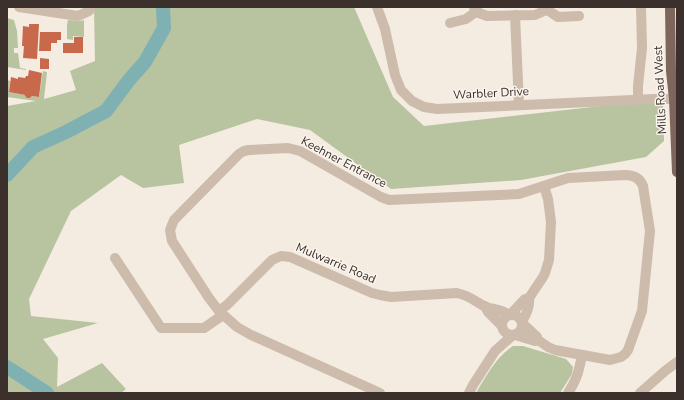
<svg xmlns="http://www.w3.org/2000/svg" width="684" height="400" viewBox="0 0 684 400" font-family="'Nunito Sans',sans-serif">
	<rect width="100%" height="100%" fill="#f4ebe1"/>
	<g fill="#b8c4a0">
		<polygon points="94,7 354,7 393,97 424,126 663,99 664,141 646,157 521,180 391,189 310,130 257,119 179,145 184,183 143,188 121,175 71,211 29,299 31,316 98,323 43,339 58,358 57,387 102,363 126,389 121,393 7,393 7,106 36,101 7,97 7,80 10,81 9,92 25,95 25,96 27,98 30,98 32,96 39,97 43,71 47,72 44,99 76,90 70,71 95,61"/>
		<polygon points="7,18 14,20 17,31 18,48 14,48 14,53 18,53 20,68 26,69 26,70 7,67"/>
		<polygon points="68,20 80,21 84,20 84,37 73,36 73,40 67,39 67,25"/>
		<path d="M 513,346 L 523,346 L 566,359 L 573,367 L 572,374 L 560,393 L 476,393 C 487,375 496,357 513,346 Z"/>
	</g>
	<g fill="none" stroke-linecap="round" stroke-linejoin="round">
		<g stroke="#7fb0b2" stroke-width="14">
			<polyline points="7,175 33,147 66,132 106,111 129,80 145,62 164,28 163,7"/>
			<polyline points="7,367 47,393"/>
		</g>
	</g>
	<g fill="#c8694b">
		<polygon points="29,24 39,24 37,59 23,58 24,46 22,46 23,26 29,27"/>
		<polygon points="40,32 61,32 61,40 57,40 57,43 51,43 51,51 39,51"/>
		<polygon points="74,37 83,37 83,53 63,53 63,43 74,43"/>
		<polygon points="40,58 49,59 49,69 40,69"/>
		<polygon points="29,70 42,73 39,97 32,96 30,98 27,98 25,96 25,95 9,92 11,77 18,79 18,77 25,78 26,76 28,76"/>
	</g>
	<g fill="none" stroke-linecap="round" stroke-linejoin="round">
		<g stroke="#cdbbac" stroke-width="10">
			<polyline points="19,7 78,16 89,11 91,7"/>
			<polyline points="377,7 385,29 395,75 401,90 412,101 424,107 437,109 654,99 674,99"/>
			<polyline points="474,7 479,13 487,16 535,15 544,11 547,7"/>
			<polyline points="546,9 558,17 579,16"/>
			<polyline points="515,15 519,105"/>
			<polyline points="450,23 466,19 477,11"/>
			<polyline points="638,100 638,86 642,48 641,7"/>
			<polyline points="115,258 161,328 204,328 223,315"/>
			<polyline points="529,298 543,277 545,273 549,260 551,222 548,199 544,186"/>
			<polyline points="485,306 488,312 502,326"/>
			<path d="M 219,311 L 227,305 L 272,260 L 281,256 L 290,257 L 372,293 L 380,295 L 391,297 L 457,293 C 470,296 473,300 484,306 C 492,310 502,309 509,315"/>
			<circle cx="512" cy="325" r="10"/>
			<path d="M 510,315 L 525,299 L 529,298 C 530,306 526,315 522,321"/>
			<polyline points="515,335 535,341 538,340 537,337 522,323"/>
			<path d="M 380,393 L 251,335 L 237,327 L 219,311 L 209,298 L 172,241 L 170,230 L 174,220 L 239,154 L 244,151 L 249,150 L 288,148 L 300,151 L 381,197 L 389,200 L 519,194 L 568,178 L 625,175 C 633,175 640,178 643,186 L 650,231 L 642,311 L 628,350 L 625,354 L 621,357 L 610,360 L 555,350 L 548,347 L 538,340"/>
			<polyline points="469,393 473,385 495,351 513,335"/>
			<path d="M 568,393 C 577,379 579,371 582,355"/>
			<polyline points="640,393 665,371 677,362"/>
		</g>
		<polyline stroke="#7d675c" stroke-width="10" points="670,7 671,71 674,99 677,172"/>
	</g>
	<g text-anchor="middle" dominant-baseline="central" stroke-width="3" stroke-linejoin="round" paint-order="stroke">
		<g font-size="12" fill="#3b302b" stroke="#fbf5ee">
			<text transform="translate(660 90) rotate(-93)">Mills Road West</text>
			<text transform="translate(491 93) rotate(-3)">Warbler Drive</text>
			<text transform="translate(344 162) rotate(28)">Keehner Entrance</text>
			<text transform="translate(336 263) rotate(23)">Mulwarrie Road</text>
		</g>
	</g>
	<rect width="684" height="400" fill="none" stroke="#3b302b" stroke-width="16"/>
</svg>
